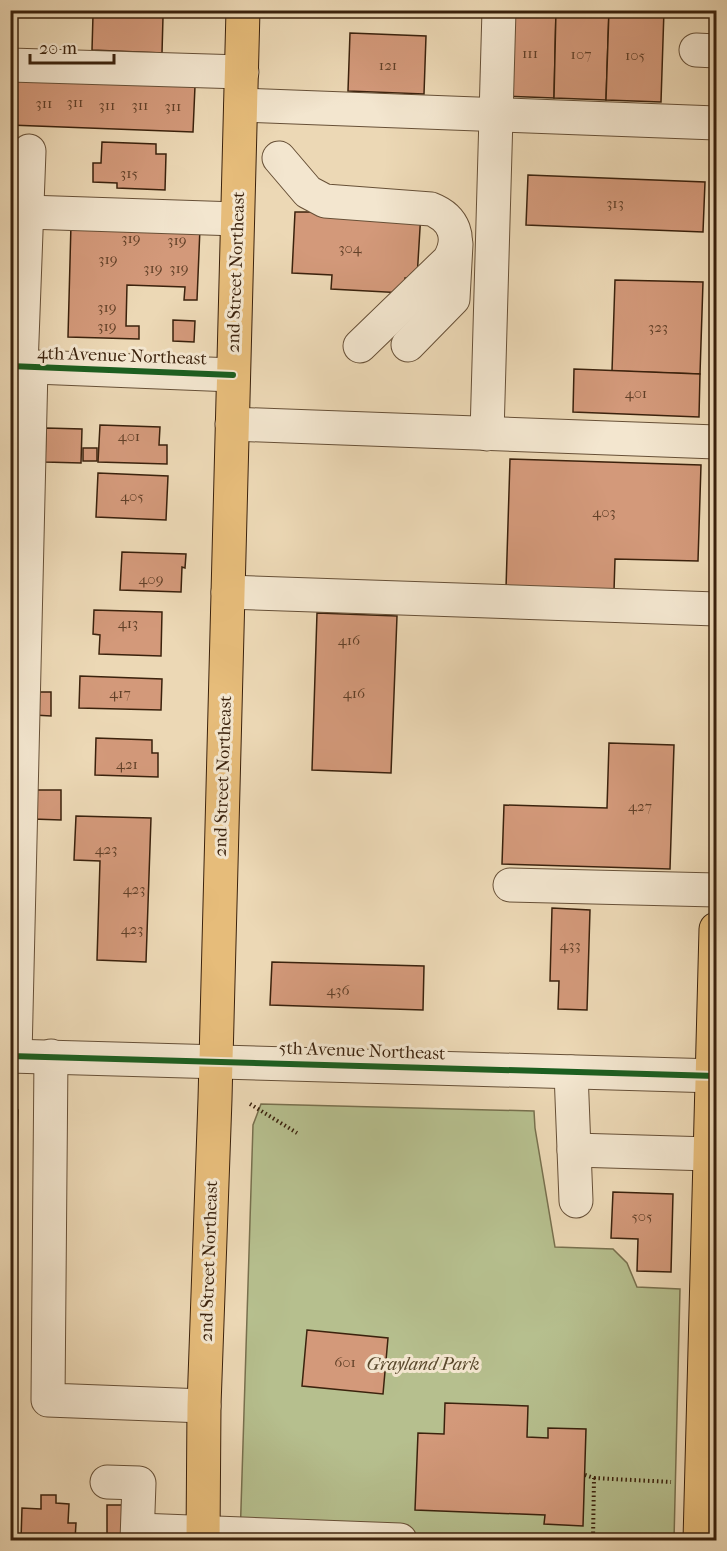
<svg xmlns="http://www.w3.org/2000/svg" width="727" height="1551" viewBox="0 0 727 1551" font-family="'IM FELL French Canon',serif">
	<rect width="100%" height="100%" fill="#ecd8b5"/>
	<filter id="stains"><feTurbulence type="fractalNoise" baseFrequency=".00333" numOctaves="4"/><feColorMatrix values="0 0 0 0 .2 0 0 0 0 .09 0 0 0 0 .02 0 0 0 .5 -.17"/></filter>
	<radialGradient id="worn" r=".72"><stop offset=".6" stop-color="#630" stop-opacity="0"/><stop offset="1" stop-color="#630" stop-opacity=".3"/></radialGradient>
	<polygon fill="#b6bf8e" stroke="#78704e" stroke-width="1.5" points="261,1104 534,1111 535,1128 555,1247 613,1249 627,1263 637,1287 680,1289 674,1540 240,1540 253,1125"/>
	<g fill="#d3997a" stroke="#3b220d" stroke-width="1.5">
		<polygon points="507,10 556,10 554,98 504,96"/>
		<polygon points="556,10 609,10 606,100 554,98"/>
		<polygon points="609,10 664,10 661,102 606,100"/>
		<polygon points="93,15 163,17 162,53 92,50"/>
		<polygon points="350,33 426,36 424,94 348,91"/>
		<polygon points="10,80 195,86 193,132 10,125"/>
		<polygon points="102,142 156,144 156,154 166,154 165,190 117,188 117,183 93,182 93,163 101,163"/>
		<polygon points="528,175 705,182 703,232 526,225"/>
		<polygon points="295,212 421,212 417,278 405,278 404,293 331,289 332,275 292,273"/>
		<polygon points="71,224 200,228 197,300 184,300 185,287 127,285 126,326 139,326 139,339 68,337"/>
		<polygon points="615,280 703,282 700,374 612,371"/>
		<polygon points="173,320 195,321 194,342 173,341"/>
		<polygon points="574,369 700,374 699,417 573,412"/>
		<polygon points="100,425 160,427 159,445 167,445 167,464 98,462"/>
		<polygon points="46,428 82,429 81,463 45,462"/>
		<rect x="83" y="448" width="14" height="13"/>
		<polygon points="510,459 701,465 698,561 615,559 614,591 506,588"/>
		<polygon points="98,473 168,476 166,520 96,517"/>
		<polygon points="122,552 186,554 185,568 182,567 181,592 120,590"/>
		<polygon points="94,610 162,612 161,656 99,654 100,635 93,634"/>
		<polygon points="317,613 397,616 391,773 312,770"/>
		<polygon points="80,676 162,679 161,710 79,708"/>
		<polygon points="35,692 51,692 51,716 34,715"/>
		<polygon points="96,738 152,740 152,753 158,753 158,777 95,775"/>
		<polygon points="609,743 674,745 670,869 502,864 504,805 607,808"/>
		<polygon points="33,790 61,790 61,820 33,819"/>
		<polygon points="76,816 151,818 146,962 97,960 100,861 74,860"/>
		<polygon points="552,908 590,910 587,1010 558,1009 559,981 550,981"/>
		<polygon points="272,962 424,966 423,1010 270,1005"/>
		<polygon points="10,1110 18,1110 16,1174 10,1174"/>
		<polygon points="613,1192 673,1194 671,1272 637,1271 638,1239 611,1238"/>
		<rect x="10" y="1260" width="1" height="64"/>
		<polygon points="307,1330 388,1338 383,1394 302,1386"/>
		<polygon points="445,1403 528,1406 527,1437 548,1438 548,1428 586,1429 583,1526 544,1524 545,1515 415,1510 418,1433 444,1434"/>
		<polygon points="41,1495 56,1495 56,1503 69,1504 68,1523 76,1523 75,1540 21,1540 22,1508 41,1509"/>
		<polygon points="107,1505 126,1505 125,1540 107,1540"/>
	</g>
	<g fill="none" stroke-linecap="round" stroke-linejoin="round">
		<g stroke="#675037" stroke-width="35">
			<g id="minor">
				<polyline points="696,50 716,51"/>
				<polyline points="10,65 242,72"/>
				<polyline points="241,105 716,123"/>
				<path d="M 279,158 L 308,192 L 325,201 L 431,209 C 454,218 462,238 449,260 L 360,346"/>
				<polyline points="27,212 237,219"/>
				<polyline points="408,345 453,299 456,244"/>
				<polyline points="10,366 233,375"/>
				<polyline points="21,367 29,151"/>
				<polyline points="232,424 716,442"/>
				<polyline points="487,434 499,10"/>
				<polyline points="228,592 716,609"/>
				<polyline points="510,885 716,890"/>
				<polyline points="10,1056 716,1076"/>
				<polyline points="15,1056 31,367"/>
				<polyline points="51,1056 48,1400 204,1406"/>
				<polyline points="571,1072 576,1201"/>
				<polyline points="574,1150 710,1154"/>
				<polyline points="107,1482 139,1483 137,1540"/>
				<polyline points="138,1530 400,1540"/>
			</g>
		</g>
		<g stroke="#3b220d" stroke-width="35">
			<g id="major">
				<polyline points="203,1540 204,1406 215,1099 243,10"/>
				<polyline points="700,1540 716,929"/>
			</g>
		</g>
		<g stroke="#3b220d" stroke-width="4" stroke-dasharray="1.5 3" stroke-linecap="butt">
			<polyline points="250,1104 297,1133"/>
			<polyline points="585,1475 594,1478 593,1540"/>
			<polyline points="594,1478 671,1482"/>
		</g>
		<use href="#minor" stroke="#f3e6cf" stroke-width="33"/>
		<use href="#major" stroke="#e6bc7a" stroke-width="33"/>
		<g stroke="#f3e6cf" stroke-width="10">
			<g id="cycleway">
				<polyline points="10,366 233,375"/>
				<polyline points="10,1056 716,1076"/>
			</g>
		</g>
		<use href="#cycleway" stroke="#1b5e20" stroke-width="6"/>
	</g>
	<g text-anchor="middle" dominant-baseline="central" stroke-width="6" stroke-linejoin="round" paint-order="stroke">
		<g font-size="15" fill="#614028">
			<text x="530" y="53">111</text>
			<text x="581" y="54">107</text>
			<text x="635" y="55">105</text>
			<text x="388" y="65">121</text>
			<text x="75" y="102">311</text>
			<text x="44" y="103">311</text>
			<text x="107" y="105">311</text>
			<text x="140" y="105">311</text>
			<text x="173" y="106">311</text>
			<text x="129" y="173">315</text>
			<text x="615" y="203">313</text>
			<text x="131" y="238">319</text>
			<text x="177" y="240">319</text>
			<text x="350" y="248">304</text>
			<text x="108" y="259">319</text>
			<text x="153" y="268">319</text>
			<text x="179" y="268">319</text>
			<text x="107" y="307">319</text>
			<text x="107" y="326">319</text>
			<text x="658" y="327">323</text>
			<text x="636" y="393">401</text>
			<text x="129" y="436">401</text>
			<text x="132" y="496">405</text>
			<text x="604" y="512">403</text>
			<text x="151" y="579">409</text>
			<text x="128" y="623">413</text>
			<text x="349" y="640">416</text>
			<text x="120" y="693">417</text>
			<text x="354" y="693">416</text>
			<text x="127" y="764">421</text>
			<text x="640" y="806">427</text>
			<text x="106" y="849">423</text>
			<text x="134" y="889">423</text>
			<text x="132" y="929">423</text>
			<text x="570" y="945">433</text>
			<text x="338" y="990">436</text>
			<text x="642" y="1216">505</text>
			<text x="345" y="1362">601</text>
		</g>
		<g font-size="18" fill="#3b220d" stroke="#f3e6cf">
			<text transform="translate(236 272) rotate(-88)">2nd Street Northeast</text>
			<text transform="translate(122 356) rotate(2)">4th Avenue Northeast</text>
			<text transform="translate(223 776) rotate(-88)">2nd Street Northeast</text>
			<text transform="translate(362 1051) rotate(2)">5th Avenue Northeast</text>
			<text transform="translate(209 1261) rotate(-88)">2nd Street Northeast</text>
		</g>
		<g font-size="18" font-style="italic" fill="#5a492d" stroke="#f3e6cf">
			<text x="423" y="1364">Grayland Park</text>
		</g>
	</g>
	<rect width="727" height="1551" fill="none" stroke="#ecd8b5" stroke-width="36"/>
	<rect x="12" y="12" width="703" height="1527" fill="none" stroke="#3b220d" stroke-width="3"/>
	<rect x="18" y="18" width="691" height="1515" fill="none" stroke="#3b220d" stroke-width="1.5"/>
	<path d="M30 54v9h84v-9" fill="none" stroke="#3b220d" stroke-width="3"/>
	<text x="39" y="54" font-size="18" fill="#3b220d" stroke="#f3e6cf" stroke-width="4.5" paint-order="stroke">20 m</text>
	<rect width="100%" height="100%" filter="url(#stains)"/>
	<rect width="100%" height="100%" fill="url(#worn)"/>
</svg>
